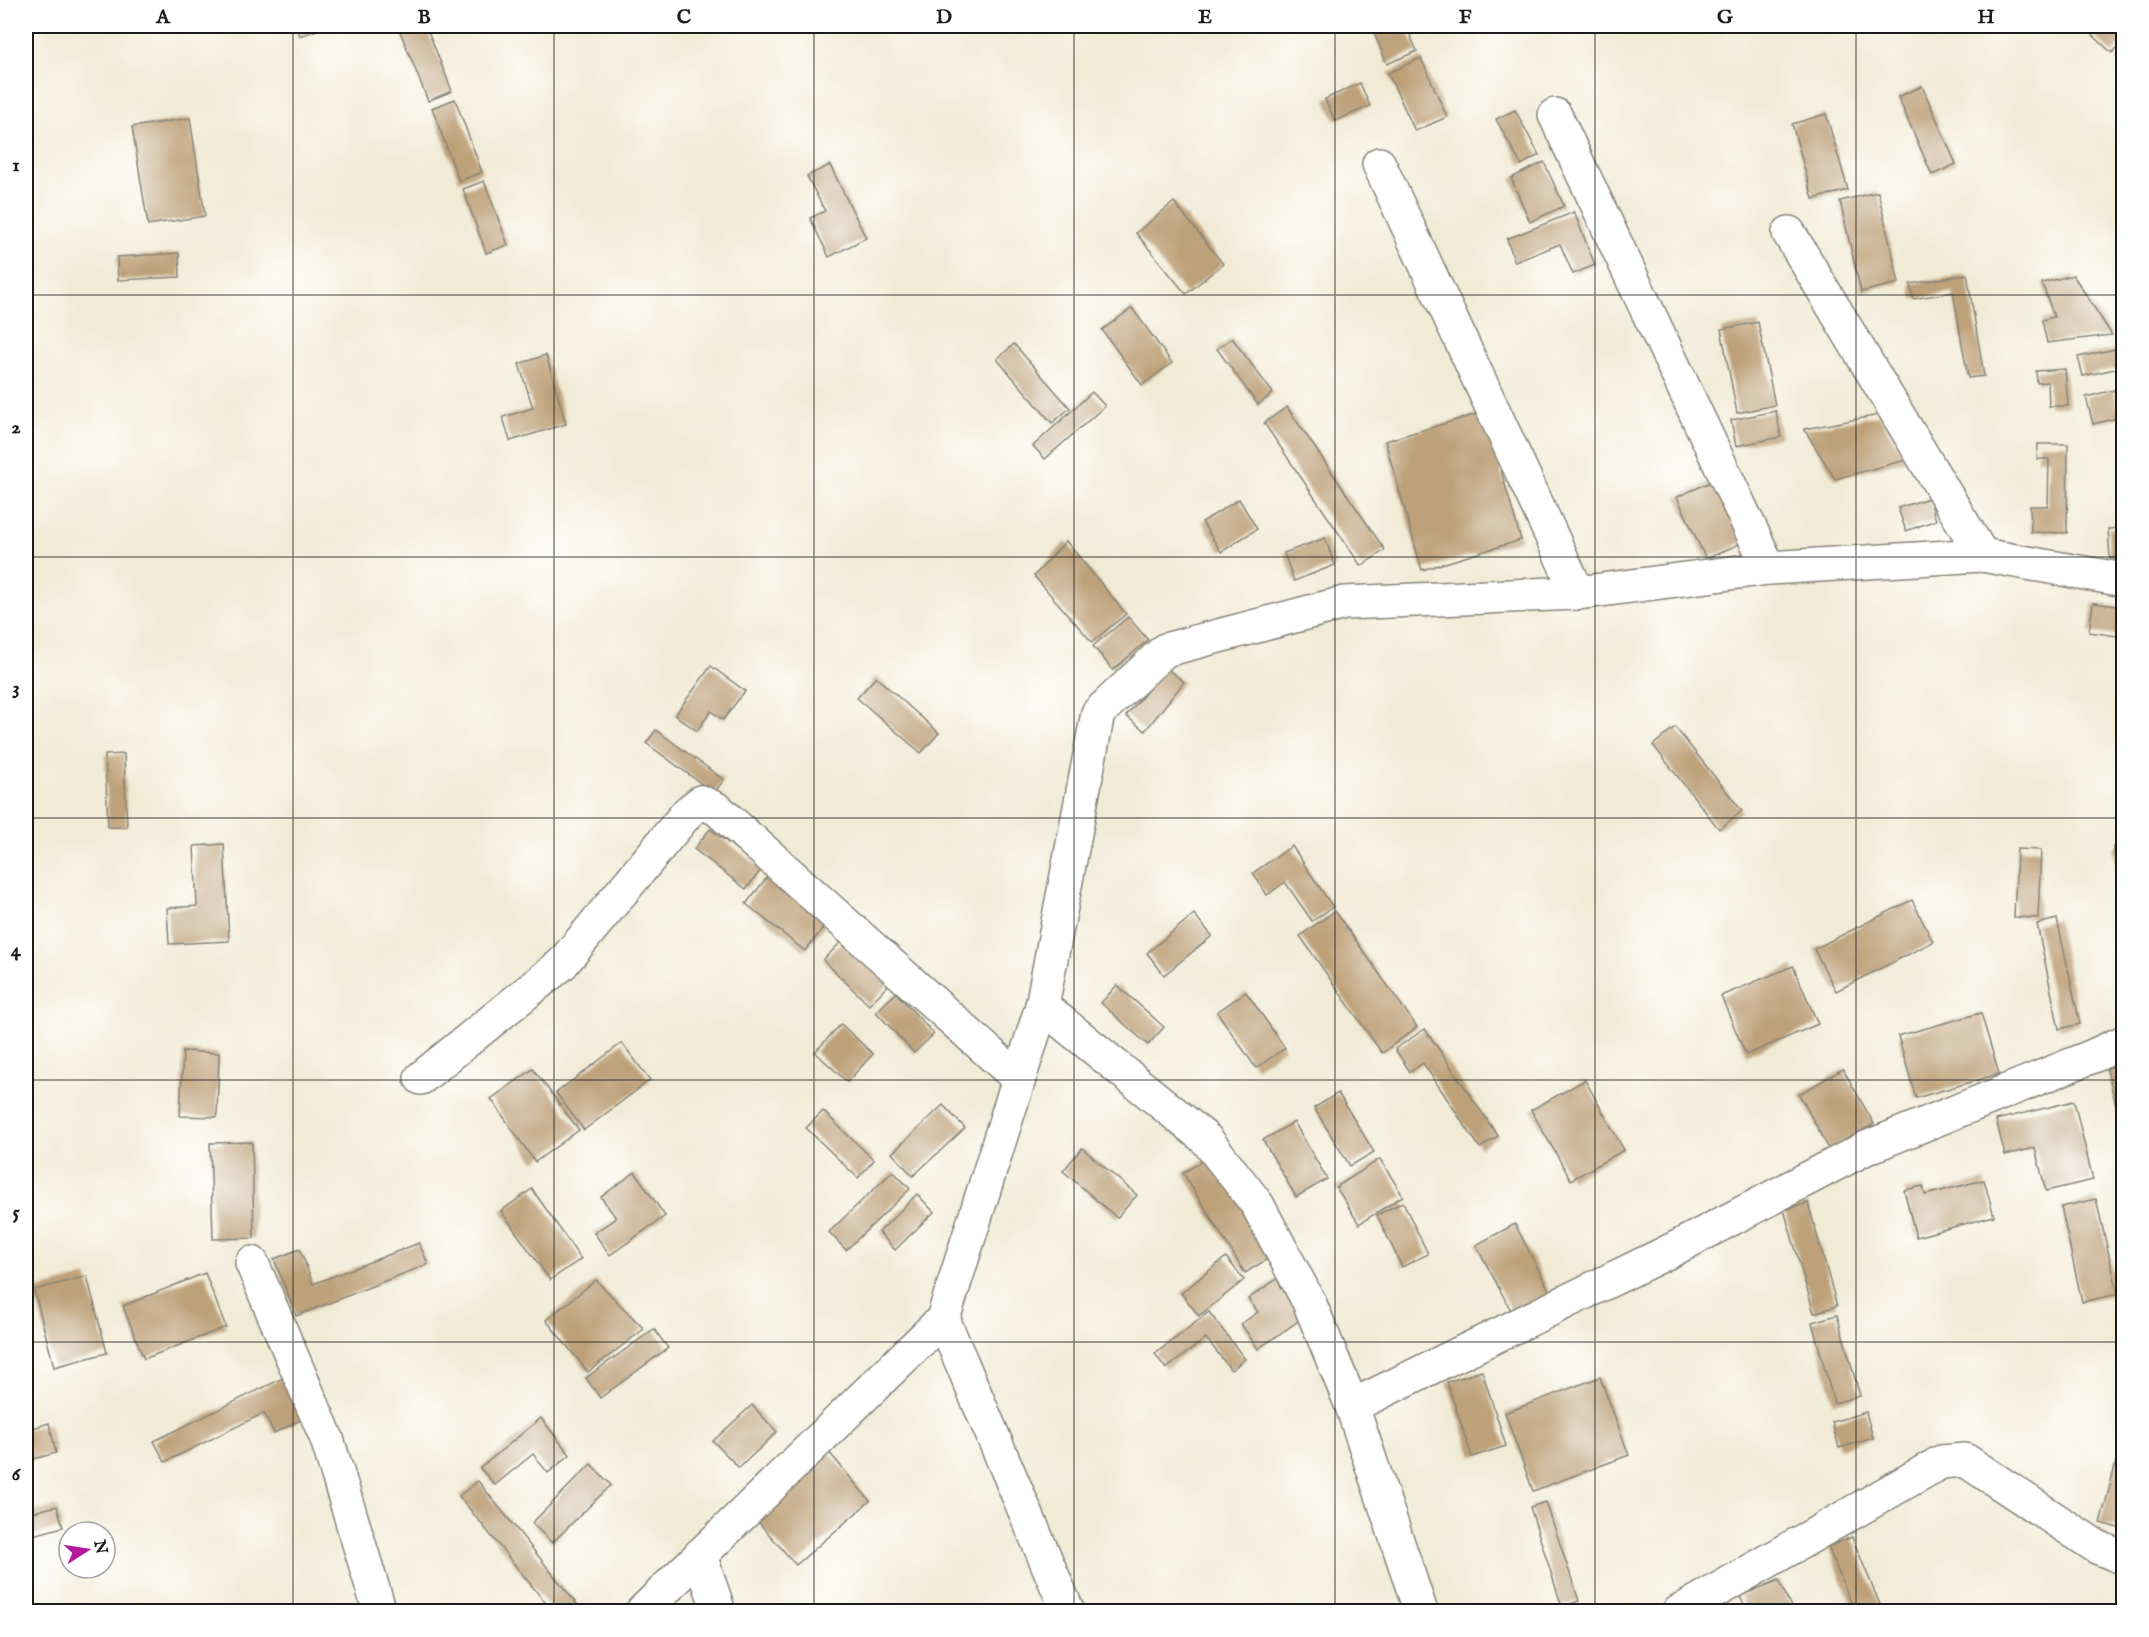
<svg xmlns="http://www.w3.org/2000/svg" width="2149" height="1637" viewBox="0 0 2149 1637" font-family="'IM FELL English',serif">
	<rect width="100%" height="100%" fill="#fff"/>
	<filter id="ink" filterUnits="userSpaceOnUse"><feTurbulence type="fractalNoise" baseFrequency=".0167" numOctaves="2"/><feDisplacementMap in="SourceGraphic" scale="12" xChannelSelector="R" yChannelSelector="G"/><feConvolveMatrix kernelMatrix="1 2 1 2 8 2 1 2 1" color-interpolation-filters="sRGB"/></filter>
	<filter id="wash" filterUnits="userSpaceOnUse"><feTurbulence type="fractalNoise" baseFrequency=".008" numOctaves="4" result="noise"/><feDisplacementMap in="SourceGraphic" scale="24" xChannelSelector="R" yChannelSelector="G"/><feGaussianBlur stdDeviation="1.35" result="paint"/><feColorMatrix in="noise" values="0 0 0 0 0 0 0 0 0 0 0 0 0 0 0 0 0 1.4 0 .05"/><feComposite in="paint" operator="in"/></filter>
	<g filter="url(#wash)">
		<rect width="100%" height="100%" fill="#f1ebd5"/>
		<g id="blocks">
			<g fill="#bea179">
				<polygon points="296,26 328,26 300,36"/>
				<polygon points="398,26 426,26 452,91 428,101"/>
				<polygon points="1371,26 1406,26 1417,51 1387,64"/>
				<polygon points="2083,26 2113,26 2124,35 2124,41 2112,53"/>
				<polygon points="2124,51 2124,65 2117,56"/>
				<polygon points="1421,58 1447,117 1415,131 1388,73"/>
				<polygon points="1360,83 1370,106 1335,121 1325,99"/>
				<polygon points="1922,86 1956,164 1932,175 1898,97"/>
				<polygon points="455,99 482,172 459,181 432,108"/>
				<polygon points="1515,110 1539,155 1521,165 1496,119"/>
				<polygon points="1826,114 1848,190 1813,199 1792,124"/>
				<polygon points="190,118 205,216 148,225 132,127"/>
				<polygon points="1544,162 1564,206 1530,222 1511,178"/>
				<polygon points="830,165 866,238 829,257 810,218 825,211 807,176"/>
				<polygon points="484,181 508,245 486,253 463,189"/>
				<polygon points="1878,192 1899,283 1861,292 1840,201"/>
				<polygon points="1174,202 1223,264 1186,294 1136,233"/>
				<polygon points="1574,212 1595,265 1573,274 1560,244 1515,262 1507,239"/>
				<polygon points="179,253 180,277 118,280 117,257"/>
				<polygon points="1967,274 1984,376 1968,378 1953,292 1913,299 1910,284"/>
				<polygon points="2073,275 2112,335 2047,343 2042,320 2054,317 2042,283"/>
				<polygon points="1132,308 1172,363 1142,385 1102,330"/>
				<polygon points="1758,322 1775,405 1737,413 1721,329"/>
				<polygon points="1232,338 1273,393 1258,405 1217,349"/>
				<polygon points="1014,344 1070,408 1052,423 997,359"/>
				<polygon points="2120,348 2124,367 2083,376 2078,357"/>
				<polygon points="546,355 566,424 510,441 503,417 533,408 519,364"/>
				<polygon points="2065,369 2068,406 2049,406 2048,382 2037,383 2036,371"/>
				<polygon points="2114,390 2121,417 2093,424 2086,397"/>
				<polygon points="1092,392 1105,406 1045,459 1033,446"/>
				<polygon points="1287,407 1385,550 1361,566 1264,423"/>
				<polygon points="1776,411 1781,437 1736,446 1731,420"/>
				<polygon points="1484,412 1521,540 1422,570 1385,441"/>
				<polygon points="1879,415 1906,460 1835,479 1804,429"/>
				<polygon points="2038,444 2068,444 2067,533 2031,532 2030,506 2048,506 2049,459 2037,459"/>
				<polygon points="1715,480 1744,542 1706,559 1677,497"/>
				<polygon points="1929,498 1936,520 1906,531 1898,508"/>
				<polygon points="1239,499 1257,529 1221,552 1202,522"/>
				<polygon points="2124,528 2124,557 2110,558 2108,529"/>
				<polygon points="1325,538 1335,565 1294,581 1284,553"/>
				<polygon points="1066,541 1126,614 1092,642 1034,576"/>
				<polygon points="2093,603 2124,607 2124,637 2089,632"/>
				<polygon points="1128,617 1148,640 1113,670 1093,646"/>
				<polygon points="711,666 745,691 723,720 711,711 697,731 675,715"/>
				<polygon points="1166,668 1184,682 1145,731 1126,716"/>
				<polygon points="876,677 939,733 921,753 857,698"/>
				<polygon points="1675,727 1742,811 1719,829 1653,745"/>
				<polygon points="656,730 724,780 714,793 646,743"/>
				<polygon points="124,754 127,827 108,827 105,755"/>
				<polygon points="710,829 762,869 746,889 694,849"/>
				<polygon points="224,844 229,941 169,944 167,908 197,906 194,846"/>
				<polygon points="2124,845 2124,894 2122,894 2113,847"/>
				<polygon points="1292,846 1333,907 1312,921 1285,882 1267,895 1253,873"/>
				<polygon points="2017,849 2041,850 2038,918 2014,917"/>
				<polygon points="768,876 827,923 805,951 746,904"/>
				<polygon points="1912,900 1933,942 1836,991 1814,949"/>
				<polygon points="1335,911 1417,1027 1382,1053 1300,936"/>
				<polygon points="1194,914 1212,936 1164,975 1147,953"/>
				<polygon points="2057,919 2080,1024 2059,1029 2037,924"/>
				<polygon points="846,937 891,982 869,1005 823,960"/>
				<polygon points="1793,966 1818,1024 1746,1055 1721,996"/>
				<polygon points="1117,985 1164,1027 1148,1045 1101,1003"/>
				<polygon points="1246,992 1285,1048 1256,1068 1217,1012"/>
				<polygon points="896,993 934,1034 914,1053 876,1012"/>
				<polygon points="1981,1013 1999,1074 1916,1098 1898,1036"/>
				<polygon points="841,1024 873,1054 847,1082 815,1052"/>
				<polygon points="1425,1029 1498,1136 1480,1148 1423,1063 1410,1072 1395,1049"/>
				<polygon points="622,1043 650,1080 584,1130 556,1093"/>
				<polygon points="183,1051 219,1053 217,1117 180,1116"/>
				<polygon points="2124,1062 2124,1132 2123,1132 2106,1066"/>
				<polygon points="533,1069 579,1130 535,1162 491,1099"/>
				<polygon points="1843,1069 1874,1124 1829,1149 1799,1094"/>
				<polygon points="1585,1080 1624,1150 1571,1180 1531,1110"/>
				<polygon points="1338,1093 1374,1152 1350,1166 1314,1108"/>
				<polygon points="2074,1101 2093,1180 2046,1191 2035,1148 2005,1155 1996,1120"/>
				<polygon points="943,1105 965,1128 913,1176 892,1153"/>
				<polygon points="823,1111 874,1160 858,1178 806,1128"/>
				<polygon points="1294,1122 1327,1179 1296,1197 1263,1140"/>
				<polygon points="252,1142 254,1238 213,1239 210,1143"/>
				<polygon points="1082,1148 1137,1195 1117,1218 1063,1171"/>
				<polygon points="1211,1155 1274,1255 1245,1273 1183,1173"/>
				<polygon points="1380,1159 1403,1196 1359,1224 1336,1187"/>
				<polygon points="893,1171 910,1189 846,1250 829,1232"/>
				<polygon points="635,1172 665,1216 610,1255 594,1233 616,1218 601,1197"/>
				<polygon points="1984,1180 1994,1216 1916,1237 1904,1190 1923,1186 1925,1195"/>
				<polygon points="532,1189 581,1259 550,1280 501,1211"/>
				<polygon points="917,1194 934,1212 895,1250 879,1232"/>
				<polygon points="2096,1199 2118,1294 2082,1302 2061,1207"/>
				<polygon points="1403,1202 1428,1254 1402,1267 1377,1215"/>
				<polygon points="1808,1203 1837,1306 1814,1313 1784,1210"/>
				<polygon points="1515,1224 1553,1298 1515,1318 1476,1245"/>
				<polygon points="419,1243 428,1264 296,1316 274,1259 300,1249 313,1284"/>
				<polygon points="1226,1257 1244,1280 1199,1316 1181,1293"/>
				<polygon points="205,1273 226,1327 144,1359 123,1306"/>
				<polygon points="87,1276 107,1353 54,1367 34,1290"/>
				<polygon points="1280,1277 1307,1315 1258,1349 1241,1324 1258,1312 1248,1299"/>
				<polygon points="596,1280 644,1329 588,1372 546,1320"/>
				<polygon points="1209,1312 1245,1359 1231,1370 1206,1338 1166,1369 1155,1354"/>
				<polygon points="1837,1315 1860,1396 1834,1403 1812,1322"/>
				<polygon points="654,1329 668,1348 600,1398 586,1378"/>
				<polygon points="1482,1371 1506,1446 1472,1457 1447,1382"/>
				<polygon points="285,1377 305,1418 274,1433 264,1413 165,1462 154,1441"/>
				<polygon points="1600,1377 1629,1455 1533,1491 1505,1413"/>
				<polygon points="752,1405 777,1432 739,1468 713,1441"/>
				<polygon points="1866,1412 1873,1438 1839,1448 1832,1422"/>
				<polygon points="541,1418 570,1455 548,1473 533,1454 495,1485 480,1468"/>
				<polygon points="49,1423 56,1453 26,1461 26,1430"/>
				<polygon points="2122,1440 2124,1440 2124,1521 2122,1529 2100,1523"/>
				<polygon points="829,1452 870,1501 796,1565 754,1517"/>
				<polygon points="591,1464 611,1485 552,1543 532,1523"/>
				<polygon points="478,1481 580,1608 576,1612 553,1612 459,1496"/>
				<polygon points="1546,1502 1579,1601 1562,1607 1530,1507"/>
				<polygon points="57,1506 63,1527 26,1537 26,1514"/>
				<polygon points="1852,1537 1883,1612 1855,1612 1828,1547"/>
				<polygon points="1779,1580 1791,1607 1780,1612 1747,1612 1740,1596"/>
			</g>
		</g>
	</g>
	<g filter="url(#ink)">
		<use href="#blocks" fill-opacity="0" stroke="#868478" stroke-width="1.5"/>
		<g fill="none" stroke-linecap="round" stroke-linejoin="round">
			<g stroke="#868478" stroke-width="36">
				<g id="minor">
					<polyline points="1555,115 1769,568"/>
					<polyline points="1379,164 1578,593"/>
					<polyline points="1789,233 1982,555"/>
					<polyline points="1042,1006 1206,1139 1257,1204 1309,1302 1352,1406 1421,1612"/>
					<polyline points="421,1078 562,964 688,812 701,802 717,809 1019,1079"/>
					<polyline points="252,1263 327,1439 380,1612"/>
					<polyline points="943,1319 1068,1612"/>
					<polyline points="1352,1406 1672,1250 1866,1148 2093,1056 2124,1042"/>
					<polyline points="700,1555 719,1612"/>
					<polyline points="642,1612 943,1319 1042,1006 1098,713 1165,650 1344,603 1578,593 1769,568 1982,555 2124,580"/>
					<polyline points="1679,1612 1941,1462 1965,1460 2097,1547 2124,1558"/>
				</g>
			</g>
			<use href="#minor" stroke="#fff" stroke-width="33"/>
		</g>
	</g>
	<path fill="none" stroke="#1c1c1c" stroke-width="1.5" stroke-opacity="0.55" d="M 293,26 L 293,1612M 554,26 L 554,1612M 814,26 L 814,1612M 1074,26 L 1074,1612M 1335,26 L 1335,1612M 1595,26 L 1595,1612M 1856,26 L 1856,1612M 26,295 L 2124,295M 26,557 L 2124,557M 26,818 L 2124,818M 26,1080 L 2124,1080M 26,1342 L 2124,1342"/>
	<rect width="2149" height="1637" fill="none" stroke="#fff" stroke-width="66"/>
	<g transform="translate(87 1550) rotate(78)"><circle r="28" fill="#ffffff" stroke="#a4a4a4" stroke-width="1.5"/>
	<path d="M0-4.5L10 22L0 15L-10 22Z" fill="#b5179e"/>
	<text y="-9" font-size="16" font-weight="bold" text-anchor="middle" fill="#1c1c1c">N</text>
	</g>
	<rect x="33" y="33" width="2083" height="1571" fill="none" stroke="#1c1c1c" stroke-width="2"/>
	<g font-size="20" text-anchor="middle" font-weight="bold" fill="#1c1c1c">
		<text x="163" y="23">A</text>
		<text x="424" y="23">B</text>
		<text x="684" y="23">C</text>
		<text x="944" y="23">D</text>
		<text x="1205" y="23">E</text>
		<text x="1465" y="23">F</text>
		<text x="1725" y="23">G</text>
		<text x="1986" y="23">H</text>
		<text x="16" y="171">1</text>
		<text x="16" y="433">2</text>
		<text x="16" y="694">3</text>
		<text x="16" y="956">4</text>
		<text x="16" y="1218">5</text>
		<text x="16" y="1480">6</text>
	</g>
</svg>
